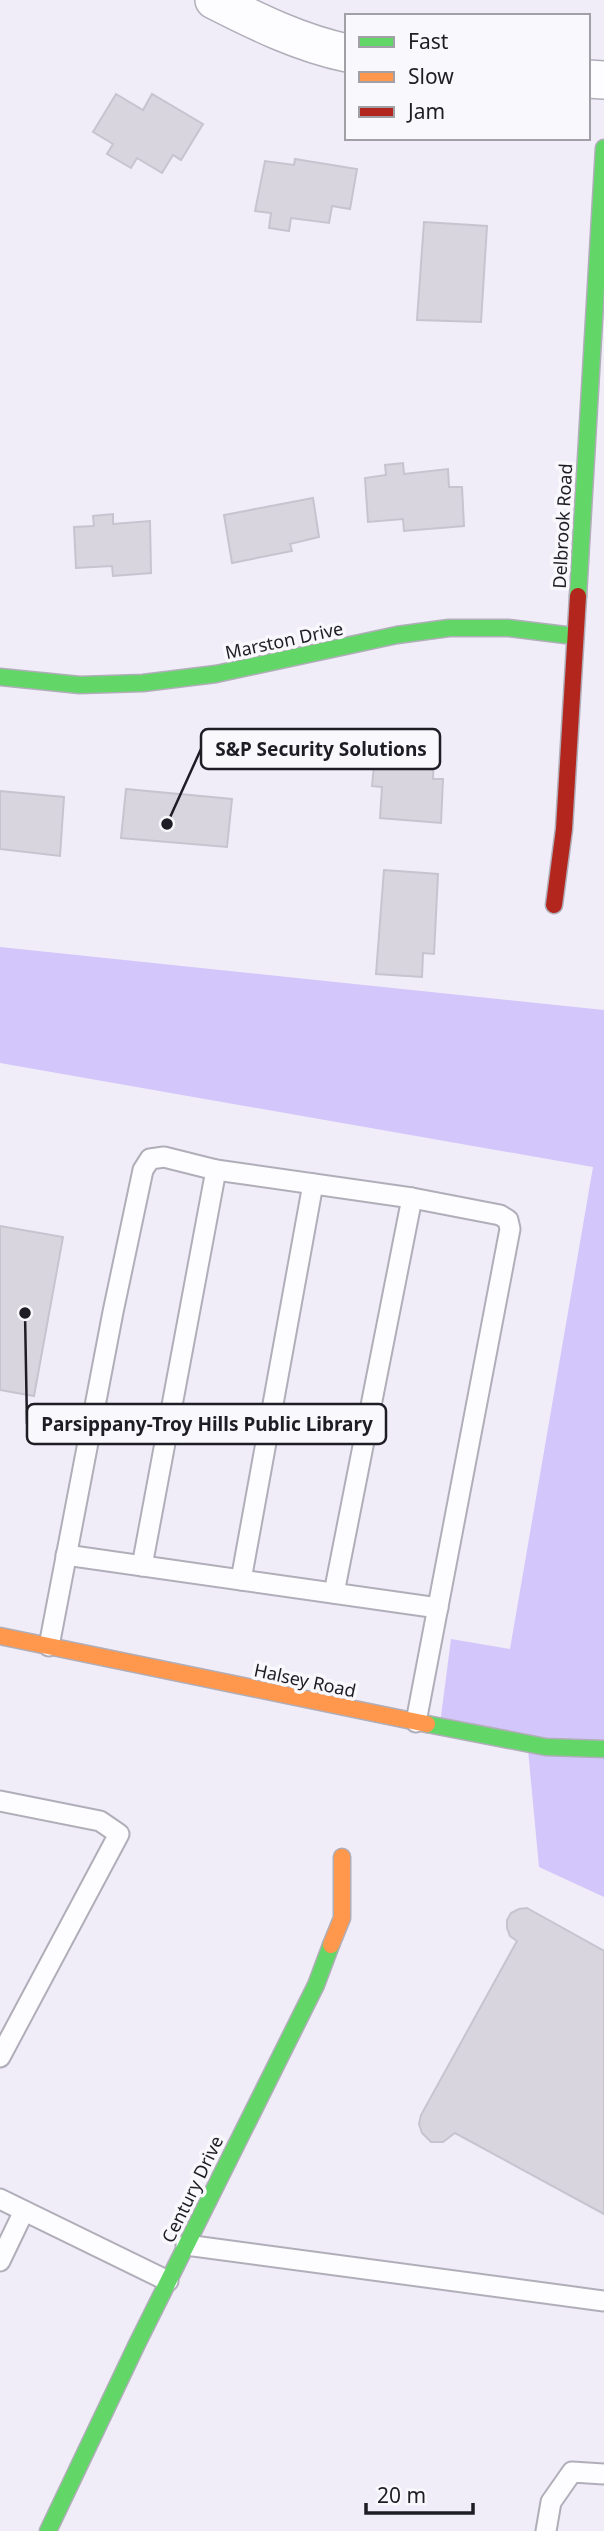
<svg xmlns="http://www.w3.org/2000/svg" width="604" height="2531" viewBox="0 0 604 2531" font-family="'Noto Sans',sans-serif">
	<rect width="100%" height="100%" fill="#f0edf9"/>
	<polygon fill="#d3c6fa" points="0,947 604,1010 604,1897 539,1867 527,1739 440,1724 451,1639 510,1649 593,1167 0,1063"/>
	<g fill="#d8d5df" stroke="#c6c4ce" stroke-width="2">
		<polygon points="116,94 143,110 152,94 203,124 181,160 173,155 162,173 137,158 131,168 107,154 113,144 93,132"/>
		<polygon points="295,159 357,169 350,209 332,206 329,223 291,218 289,231 269,228 271,213 255,211 265,161 294,165"/>
		<polygon points="424,222 487,226 481,322 417,320"/>
		<polygon points="403,463 404,474 448,469 449,487 462,487 464,526 404,531 403,519 368,522 365,478 386,475 385,465"/>
		<polygon points="313,498 319,537 290,544 292,551 232,563 224,515"/>
		<polygon points="113,514 113,524 150,521 151,573 113,576 112,566 76,568 74,527 94,526 93,516"/>
		<polygon points="384,749 434,751 433,779 443,779 441,823 380,818 382,787 372,786 374,766 384,766"/>
		<polygon points="126,789 232,799 227,847 121,838"/>
		<polygon points="0,791 64,797 60,856 0,849"/>
		<polygon points="384,870 438,874 434,954 423,953 422,977 376,974"/>
		<polygon points="0,1226 63,1237 34,1396 0,1390"/>
		<polygon points="527,1908 604,1951 604,2214 455,2133 443,2142 431,2142 422,2133 419,2124 421,2115 517,1941 510,1936 507,1928 507,1920 511,1913 519,1909"/>
	</g>
	<g fill="none" stroke-linecap="round" stroke-linejoin="round">
		<g stroke="#b0aeb8" stroke-width="23">
			<g id="lane">
				<polyline points="66,1555 438,1608"/>
				<polyline points="142,1566 216,1170"/>
				<polyline points="241,1580 313,1184"/>
				<polyline points="334,1593 412,1198"/>
				<polyline points="49,1646 113,1312 143,1170 150,1159 164,1157 216,1170 412,1198 500,1215 508,1220 510,1229 416,1722"/>
				<polyline points="0,1801 100,1821 119,1834 0,2057"/>
				<polyline points="0,2199 168,2281"/>
				<polyline points="186,2245 604,2301"/>
				<polyline points="0,2261 24,2211"/>
				<polyline points="546,2531 551,2502 572,2472 604,2474"/>
			</g>
		</g>
		<g stroke="#b0aeb8" stroke-width="40">
			<g id="street">
				<path d="M 214,0 C 257,22 300,43 347,53"/>
				<polyline points="588,79 604,80"/>
			</g>
		</g>
		<g stroke="#b0aeb8" stroke-width="19">
			<g id="fast">
				<polyline points="578,596 604,148"/>
				<polyline points="0,677 80,685 143,683 216,674 397,635 449,628 508,628 574,636"/>
				<polyline points="427,1724 546,1747 604,1749"/>
				<polyline points="48,2531 137,2344 316,1985 331,1945"/>
			</g>
		</g>
		<g stroke="#b0aeb8" stroke-width="19">
			<g id="slow">
				<polyline points="0,1636 427,1724"/>
				<polyline points="331,1945 342,1918 342,1857"/>
			</g>
		</g>
		<g stroke="#b0aeb8" stroke-width="19">
			<polyline id="jam" points="554,905 564,829 578,596"/>
		</g>
		<use href="#lane" stroke="#fdfcfe" stroke-width="19"/>
		<use href="#street" stroke="#fdfcfe" stroke-width="37"/>
		<use href="#fast" stroke="#63d668" stroke-width="16"/>
		<use href="#slow" stroke="#ff974d" stroke-width="16"/>
		<use href="#jam" stroke="#b3261e" stroke-width="16"/>
	</g>
	<g text-anchor="middle" dominant-baseline="central" stroke-width="7" stroke-linejoin="round" paint-order="stroke">
		<g font-size="18" fill="#1e1c24" stroke="#f9f8fc">
			<text transform="translate(562 526) rotate(-87)">Delbrook Road</text>
			<text transform="translate(284 640) rotate(-12)">Marston Drive</text>
			<text transform="translate(305 1680) rotate(12)">Halsey Road</text>
			<text transform="translate(192 2189) rotate(-64)">Century Drive</text>
		</g>
	</g>
	<path fill="none" stroke="#1e1c24" stroke-width="2.5" d="M167 824L201 749M25 1313L27 1424"/>
	<g fill="#1e1c24" stroke="#f9f8fc" stroke-width="2.5">
		<circle cx="167" cy="824" r="7"/>
		<circle cx="25" cy="1313" r="7"/>
	</g>
	<g fill="#f9f8fc" stroke="#1e1c24" stroke-width="2.5">
		<rect x="201" y="729" width="239" height="40" rx="7"/>
		<rect x="27" y="1404" width="359" height="40" rx="7"/>
	</g>
	<g font-size="19" text-anchor="middle" font-weight="bold" fill="#1e1c24">
		<text x="321" y="756">S&amp;P Security Solutions</text>
		<text x="207" y="1431">Parsippany-Troy Hills Public Library</text>
	</g>
	<rect x="345" y="14" width="245" height="126" fill="#f9f8fc" stroke="#a1a0a6" stroke-width="2"/>
	<rect x="359" y="37" width="35" height="10" fill="#63d668" stroke="#a1a0a6" stroke-width="2"/>
	<text x="408" y="49" font-size="21" fill="#1e1c24">Fast</text>
	<rect x="359" y="72" width="35" height="10" fill="#ff974d" stroke="#a1a0a6" stroke-width="2"/>
	<text x="408" y="84" font-size="21" fill="#1e1c24">Slow</text>
	<rect x="359" y="107" width="35" height="10" fill="#b3261e" stroke="#a1a0a6" stroke-width="2"/>
	<text x="408" y="119" font-size="21" fill="#1e1c24">Jam</text>
	<path d="M366 2503v10h107v-10" fill="none" stroke="#1e1c24" stroke-width="3.5"/>
	<text x="377" y="2503" font-size="21" fill="#1e1c24" stroke="#f9f8fc" stroke-width="5" paint-order="stroke">20 m</text>
</svg>
